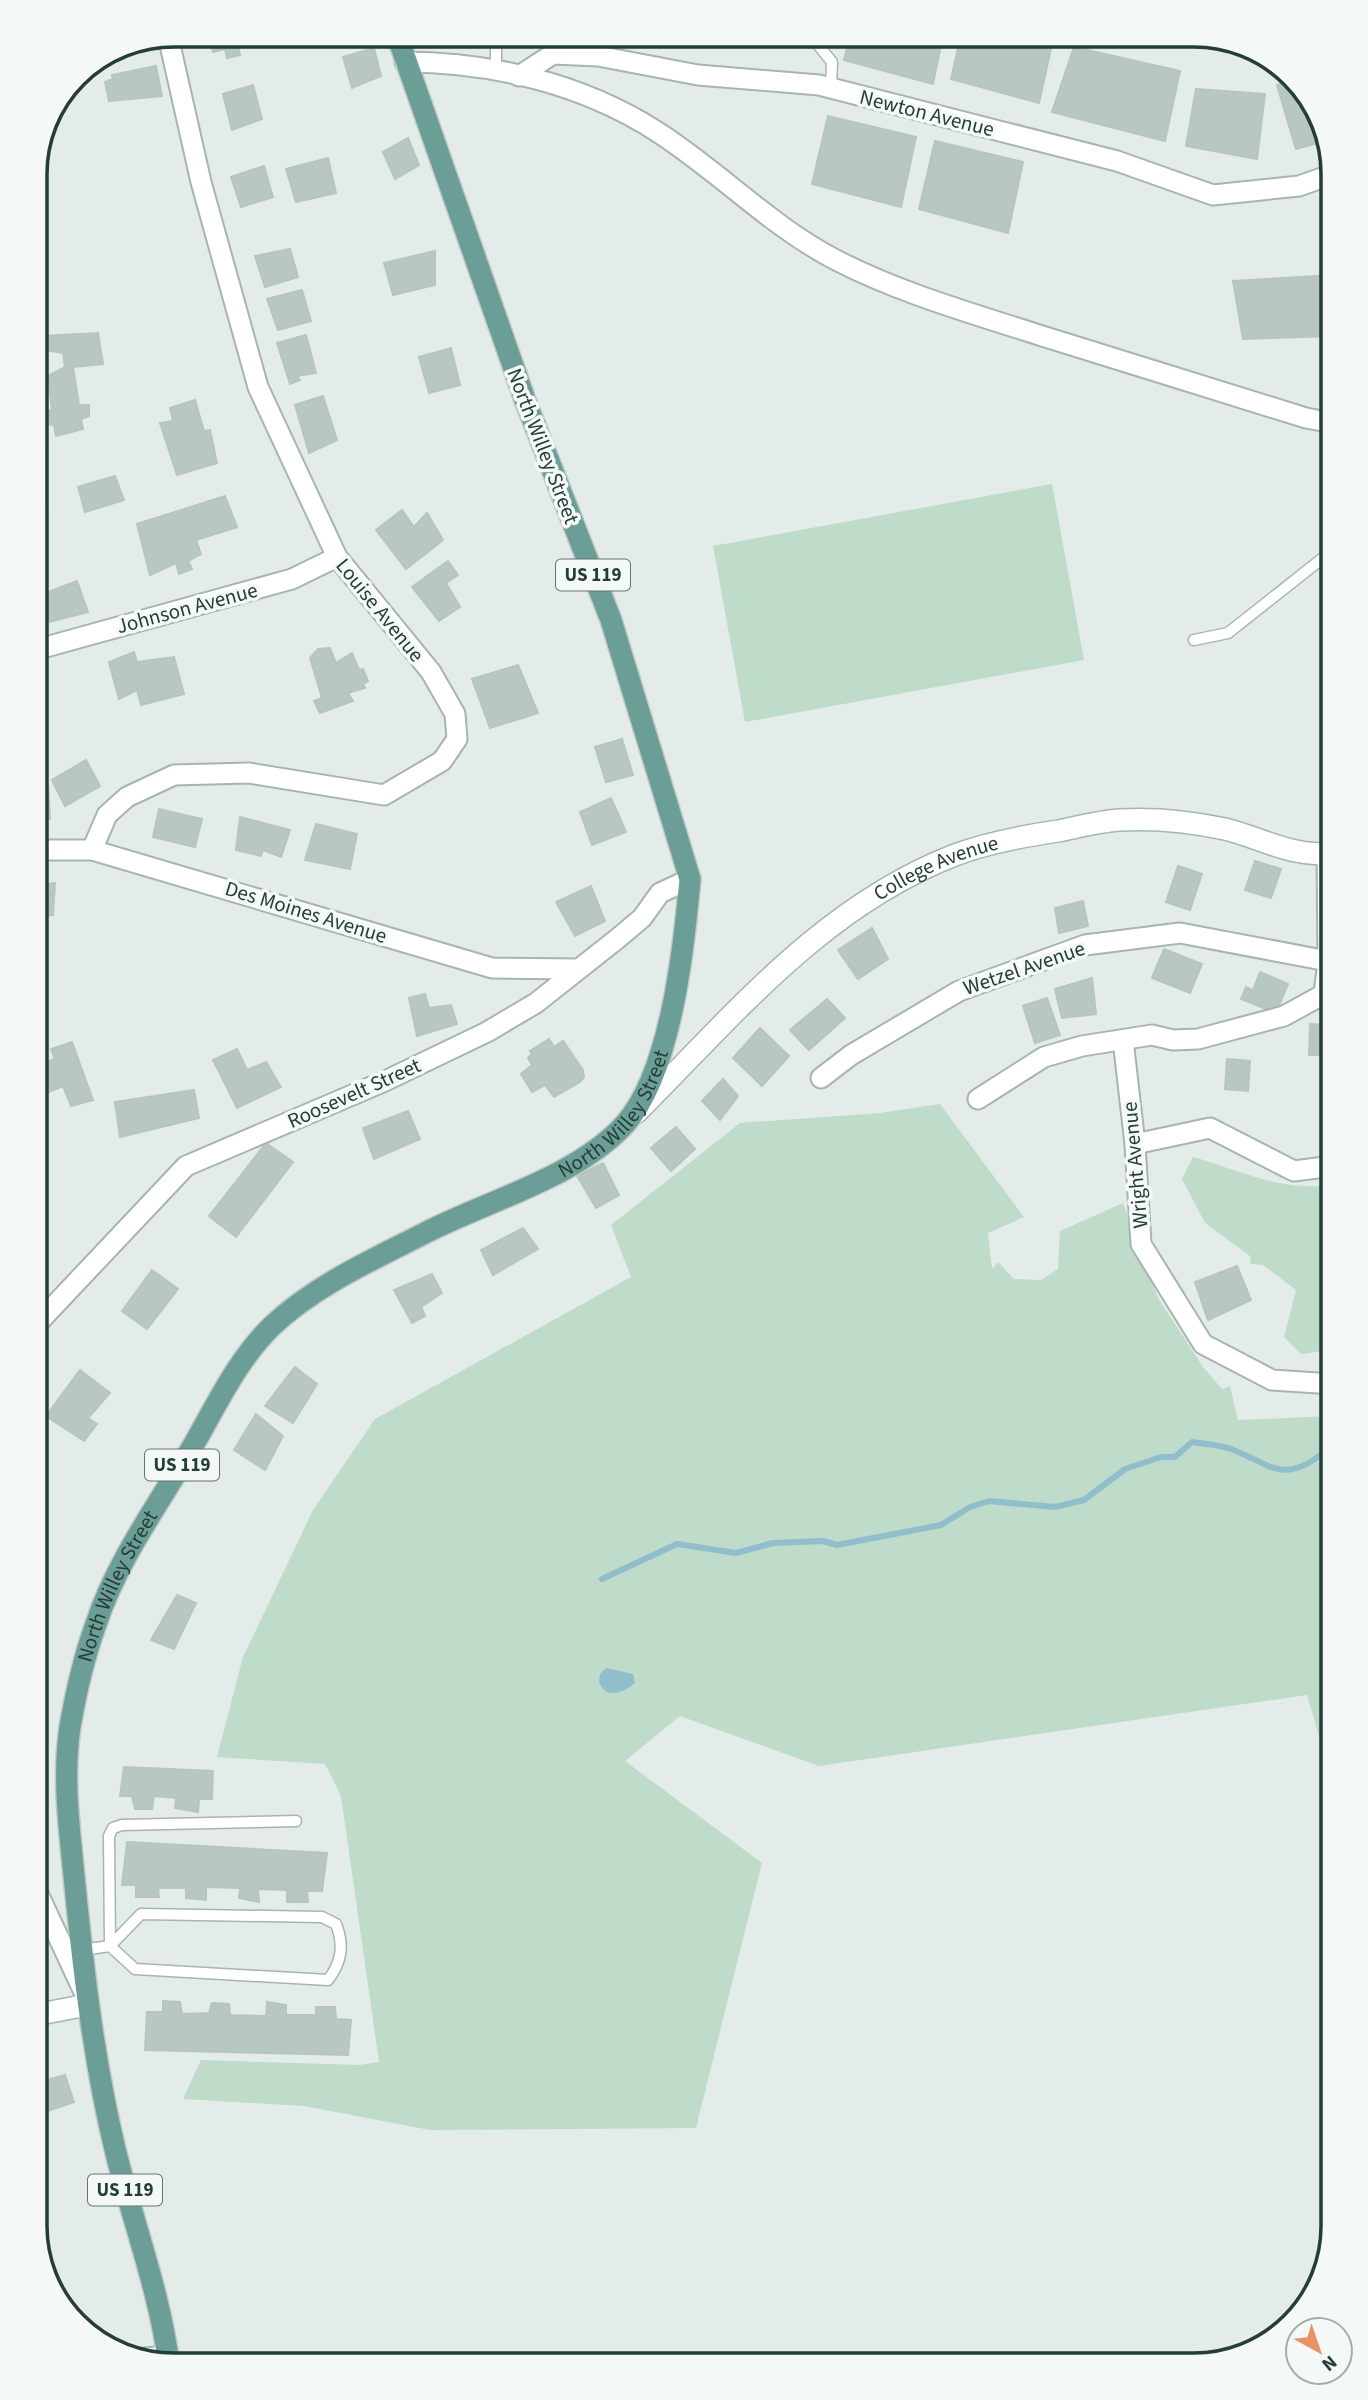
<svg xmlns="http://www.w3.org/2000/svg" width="1368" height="2400" viewBox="0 0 1368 2400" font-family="'Source Sans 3',sans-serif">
	<rect width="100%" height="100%" fill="#e4ece9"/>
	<g fill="#bedcc9">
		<polygon points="1052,484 1084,660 745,722 713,546"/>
		<polygon points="940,1104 1024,1217 988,1233 992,1269 998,1262 1014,1279 1041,1280 1058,1269 1060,1231 1123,1203 1158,1298 1203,1367 1222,1389 1230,1386 1238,1420 1333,1416 1333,1783 1307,1695 819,1766 680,1716 625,1761 762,1863 696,2128 430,2130 304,2106 183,2099 201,2060 359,2065 379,2062 341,1796 325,1764 217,1757 243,1657 313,1510 375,1419 631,1277 611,1225 740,1123 880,1113"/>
		<path d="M 1193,1157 C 1242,1171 1281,1192 1333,1185 L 1333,1350 L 1301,1354 L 1284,1337 L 1296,1290 L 1263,1265 L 1251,1264 L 1250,1256 L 1205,1223 L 1182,1179 Z"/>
	</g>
	<path fill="#90becd" d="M 606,1668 L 633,1674 L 635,1683 C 623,1693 606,1700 599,1682 L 600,1674 Z"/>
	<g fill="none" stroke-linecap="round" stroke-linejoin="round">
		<path stroke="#90becd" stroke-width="6" d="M 602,1579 L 677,1544 L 736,1553 L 773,1543 L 823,1541 L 837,1545 L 941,1525 L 970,1507 L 989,1501 L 1055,1507 L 1084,1500 L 1125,1469 L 1161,1457 L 1175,1457 L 1192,1442 C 1204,1444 1219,1445 1231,1449 C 1270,1464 1283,1485 1323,1453 L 1333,1455"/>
	</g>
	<g fill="#b9c7c3" stroke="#b6c5c1" stroke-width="2">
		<polygon points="208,35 242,35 245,45 238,48 240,55 227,58 225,49 213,52"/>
		<polygon points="850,35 943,35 933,84 844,60"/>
		<polygon points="961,35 1054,35 1039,103 951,79"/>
		<polygon points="1074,47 1180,71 1165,141 1052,112"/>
		<polygon points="374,48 381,76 352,88 343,57"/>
		<polygon points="156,66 162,96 109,101 105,82 113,79 112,75"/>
		<polygon points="1290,80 1319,113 1325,141 1296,149 1277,85"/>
		<polygon points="253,85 262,119 232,130 223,94"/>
		<polygon points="1196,89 1265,94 1257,159 1186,146"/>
		<polygon points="828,116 916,137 901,207 812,184"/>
		<polygon points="408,138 419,165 395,179 383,152"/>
		<polygon points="935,141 1023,162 1008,233 919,209"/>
		<polygon points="328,158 336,193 296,202 286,169"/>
		<polygon points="264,166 273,197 241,207 231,177"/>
		<polygon points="290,249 298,277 265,287 255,256"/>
		<polygon points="435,251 435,285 393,295 384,263"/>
		<polygon points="1333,275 1333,336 1243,339 1233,281"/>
		<polygon points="302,290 311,321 278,330 267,299"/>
		<polygon points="98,333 103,364 73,367 79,405 89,405 89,416 81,419 83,429 56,436 54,425 45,424 44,412 52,410 48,376 65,367 63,353 44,350 44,336"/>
		<polygon points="306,335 316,373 297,376 300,380 290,384 277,343"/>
		<polygon points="451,348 460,385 429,393 419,357"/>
		<polygon points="323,396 337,440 309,453 295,405"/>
		<polygon points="195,400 204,431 210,430 217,463 177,475 160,423 173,421 170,408"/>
		<polygon points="115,476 124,500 85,512 78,487"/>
		<polygon points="225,496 237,527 196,540 201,554 188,561 192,569 179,574 176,563 150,575 137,524"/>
		<polygon points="402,510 414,527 427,513 443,540 406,569 376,530"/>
		<polygon points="448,561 458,575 446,583 460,607 439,621 412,587"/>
		<polygon points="77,581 88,612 41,624 35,597"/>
		<polygon points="330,648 336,663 352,653 359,670 363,669 368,681 363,684 365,688 348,693 353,701 320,713 314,701 322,698 310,658 318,649"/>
		<polygon points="134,652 137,662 174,657 184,694 141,705 137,690 119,699 109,662"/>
		<polygon points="518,665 538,713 490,728 472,679"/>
		<polygon points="622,739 633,775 606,782 595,747"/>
		<polygon points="86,760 100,786 65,806 52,780"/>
		<polygon points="35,785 48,785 50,819 35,818"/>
		<polygon points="611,798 626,832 592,845 580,812"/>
		<polygon points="159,809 202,819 195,847 153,837"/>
		<polygon points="240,817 290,830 281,857 263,850 261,856 236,850"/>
		<polygon points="316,824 357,834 350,869 305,860"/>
		<polygon points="1255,861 1281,869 1271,898 1245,890"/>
		<polygon points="1178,866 1202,874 1190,910 1166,902"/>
		<polygon points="55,883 53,915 35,917 35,885"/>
		<polygon points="591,886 605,921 575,936 556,902"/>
		<polygon points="1083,901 1088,926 1059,933 1055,908"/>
		<polygon points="872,928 888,959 858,979 838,950"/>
		<polygon points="1164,949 1202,964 1190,993 1152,978"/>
		<polygon points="1260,972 1288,984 1276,1013 1241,999 1246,987 1253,990"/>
		<polygon points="1092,978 1096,1014 1062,1018 1055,989"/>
		<polygon points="425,994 429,1008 451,1005 457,1024 417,1036 409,998"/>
		<polygon points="1047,998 1060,1035 1035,1043 1023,1006"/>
		<polygon points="827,999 845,1018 809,1050 790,1030"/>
		<polygon points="1310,1024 1333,1025 1333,1055 1309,1055"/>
		<polygon points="760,1028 789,1056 762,1086 733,1058"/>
		<polygon points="549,1039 554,1047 563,1041 583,1070 584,1077 580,1082 554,1097 545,1085 532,1092 521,1074 532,1065 528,1058 532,1054 530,1051"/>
		<polygon points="72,1042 93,1100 71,1106 63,1086 35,1098 35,1049 40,1064 55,1059 51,1049"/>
		<polygon points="237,1049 247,1070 266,1062 281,1087 237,1108 213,1060"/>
		<polygon points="1227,1059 1250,1061 1248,1091 1225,1089"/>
		<polygon points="723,1079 738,1096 720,1120 702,1101"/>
		<polygon points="194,1090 199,1118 120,1137 115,1102"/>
		<polygon points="408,1111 420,1139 374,1159 363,1128"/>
		<polygon points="676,1127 695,1149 671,1171 651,1148"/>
		<polygon points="266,1143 293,1162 236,1237 209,1216"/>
		<polygon points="603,1163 619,1195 596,1208 577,1176"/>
		<polygon points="523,1228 538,1249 493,1275 481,1250"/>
		<polygon points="1237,1266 1251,1300 1208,1320 1195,1282"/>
		<polygon points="152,1270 178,1289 147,1329 122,1311"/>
		<polygon points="432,1274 442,1293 421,1307 425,1316 412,1323 394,1290"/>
		<polygon points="295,1367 317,1384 293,1423 265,1406"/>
		<polygon points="80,1370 110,1393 88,1418 97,1424 84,1441 46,1416"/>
		<polygon points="256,1414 283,1436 265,1470 234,1450"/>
		<polygon points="177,1595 196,1603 174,1649 151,1640"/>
		<polygon points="124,1767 213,1771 212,1799 199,1799 198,1812 175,1808 176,1798 154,1796 152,1809 135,1809 132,1796 120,1796"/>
		<polygon points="127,1842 327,1853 322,1891 307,1891 308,1902 287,1902 287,1890 258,1889 259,1902 239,1898 240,1888 206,1887 206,1900 186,1898 186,1888 158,1888 159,1897 136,1897 136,1885 122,1885"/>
		<polygon points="163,2001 180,2002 182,2014 209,2013 212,2003 229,2004 230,2015 266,2016 267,2002 286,2005 286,2015 316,2015 316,2007 335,2007 336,2019 351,2020 348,2055 145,2050 147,2012 163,2012"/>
		<polygon points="65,2075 74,2102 35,2115 35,2083"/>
	</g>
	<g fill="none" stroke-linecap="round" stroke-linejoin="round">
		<g stroke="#a7b4b0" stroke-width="13">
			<g id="lane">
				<polyline points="810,35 832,62 831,88"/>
				<polyline points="496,70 496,35"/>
				<polyline points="1194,640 1228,633 1333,550"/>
				<polyline points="110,1946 109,1836 113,1828 122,1825 296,1821"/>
				<path d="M 82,1950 L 110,1946 L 135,1969 L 328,1980 C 342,1962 344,1945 336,1924 L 322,1917 L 141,1914 L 110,1946"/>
			</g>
		</g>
		<g stroke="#a7b4b0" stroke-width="23">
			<g id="street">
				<path d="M 405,62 C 491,62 583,84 656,131 C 719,171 770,226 836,260 C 900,293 971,313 1039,335 C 1128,363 1217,390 1306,418 L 1333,423"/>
				<polyline points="519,76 553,54 598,56 698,75 819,85 1117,161 1213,195 1299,186 1333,174"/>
				<polyline points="35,650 292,579 337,557"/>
				<polyline points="35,850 92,850 492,968 578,969"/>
				<polyline points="92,850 107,815 127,797 174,775 249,773 384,795 442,761 457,739 455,714 431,672 337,557 258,387 201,182 168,36"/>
				<polyline points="1123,1040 1135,1144 1141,1244 1203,1344 1272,1380 1333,1384"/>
				<polyline points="821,1078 851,1055 959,991 1085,945 1180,933 1333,962"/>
				<polyline points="978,1099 1044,1057 1082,1046 1152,1035 1173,1040 1198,1039 1284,1016 1324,994 1328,962 1327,853"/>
				<polyline points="1135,1144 1210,1128 1294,1171 1333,1166"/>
				<polyline points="35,1326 186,1166 385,1081 487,1032 536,1003 617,939 642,918 660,893 690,879"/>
				<polyline points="35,1887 83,1990"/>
				<polyline points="145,2358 168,2356"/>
			</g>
		</g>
		<g stroke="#a3b7b2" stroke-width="24">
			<g id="secondary">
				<path id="s1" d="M 637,1112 C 734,1015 823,906 955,855 C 987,843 1024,836 1058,831 C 1078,827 1100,821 1120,820 C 1155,818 1192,822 1225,829 C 1259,837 1298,860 1333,852"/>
				<polyline points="35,2015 87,2005"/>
			</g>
		</g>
		<g stroke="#c2c9c7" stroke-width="24">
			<g id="primary">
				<path id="s2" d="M 169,2365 C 160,2292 132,2220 115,2149 C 94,2062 84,1975 75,1886 C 70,1833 62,1780 70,1727 C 76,1692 84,1657 96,1624 C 117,1560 160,1502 194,1444 C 217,1404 238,1359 272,1326 C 314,1286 372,1260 423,1234 C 486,1201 576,1178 625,1124 C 671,1072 684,948 690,879 L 611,620 L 525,400 L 397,35"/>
			</g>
		</g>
		<use href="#lane" stroke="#fff" stroke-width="10"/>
		<use href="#street" stroke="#fff" stroke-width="19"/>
		<use href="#secondary" stroke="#fff" stroke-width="21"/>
		<use href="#primary" stroke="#6b9e96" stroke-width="21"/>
	</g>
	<g text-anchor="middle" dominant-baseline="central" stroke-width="7" stroke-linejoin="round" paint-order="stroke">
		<g fill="#f4f9f7" stroke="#627571" stroke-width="2">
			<rect x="556" y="559.5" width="74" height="31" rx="5"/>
			<rect x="145" y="1449.5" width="74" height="31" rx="5"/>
			<rect x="88" y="2174.5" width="74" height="31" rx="5"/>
		</g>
		<g font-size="19" font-weight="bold" fill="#243d38">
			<text x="593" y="575">US 119</text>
			<text x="182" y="1465">US 119</text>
			<text x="125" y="2190">US 119</text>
		</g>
		<g font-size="21" fill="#243d38" stroke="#f4f9f7">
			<text transform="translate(927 113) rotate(14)">Newton Avenue</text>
			<text transform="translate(543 446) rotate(69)">North Willey Street</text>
			<text transform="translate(187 608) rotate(-15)">Johnson Avenue</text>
			<text transform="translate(380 610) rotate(51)">Louise Avenue</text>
			<text stroke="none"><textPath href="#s1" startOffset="390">College Avenue</textPath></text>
			<text transform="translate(306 912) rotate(17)">Des Moines Avenue</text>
			<text transform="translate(1024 968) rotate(-19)">Wetzel Avenue</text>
			<text transform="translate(354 1093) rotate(-24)">Roosevelt Street</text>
			<text stroke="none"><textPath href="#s2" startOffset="1512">North Willey Street</textPath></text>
			<text transform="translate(1135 1165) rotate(-95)">Wright Avenue</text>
			<text stroke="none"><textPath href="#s2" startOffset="798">North Willey Street</textPath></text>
		</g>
	</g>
	<path d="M0 0H1368V2400H0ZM174 47H1194A127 127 0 0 1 1321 174V2226A127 127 0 0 1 1194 2353H174A127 127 0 0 1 47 2226V174A127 127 0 0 1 174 47Z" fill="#f4f9f7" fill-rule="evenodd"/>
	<path fill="none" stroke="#243d38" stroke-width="3.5" d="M174 47H1194A127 127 0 0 1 1321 174V2226A127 127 0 0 1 1194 2353H174A127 127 0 0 1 47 2226V174A127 127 0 0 1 174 47Z"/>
	<g transform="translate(1319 2351) rotate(140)"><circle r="33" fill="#f4f9f7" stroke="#a1aeab" stroke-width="2"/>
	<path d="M0-5L12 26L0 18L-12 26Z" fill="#e89366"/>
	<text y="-10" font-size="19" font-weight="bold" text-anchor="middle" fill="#243d38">N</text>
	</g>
</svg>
